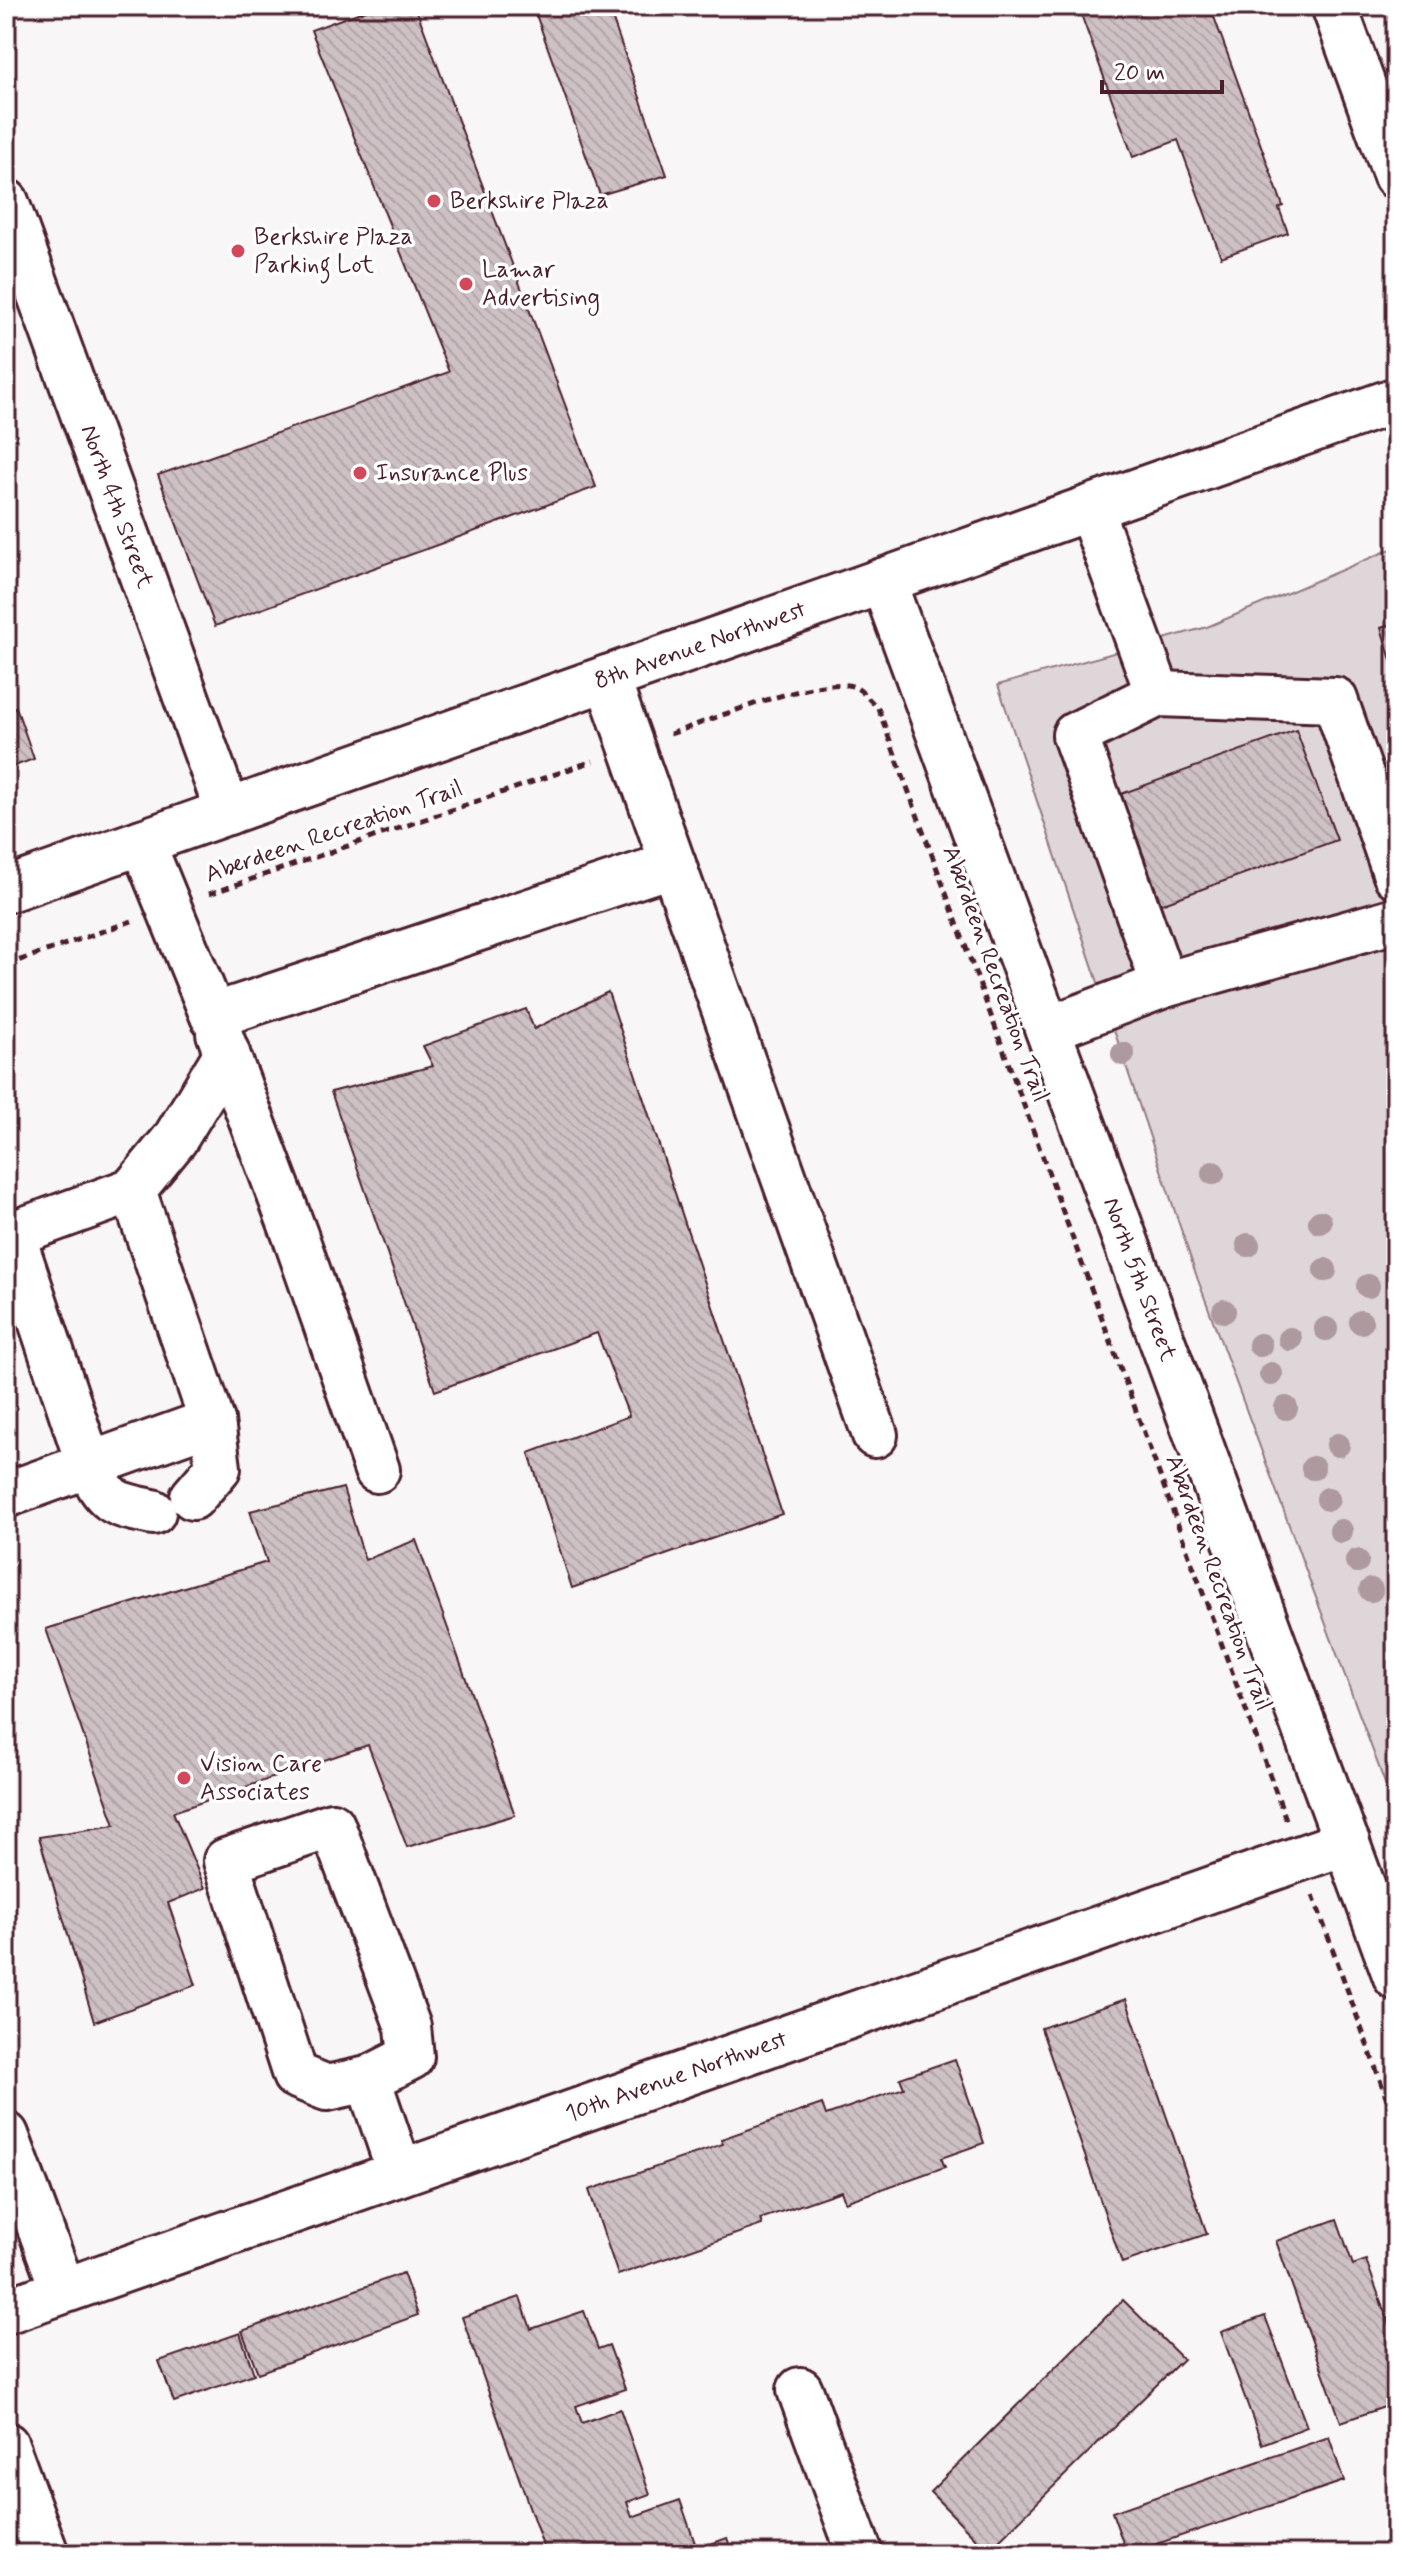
<svg xmlns="http://www.w3.org/2000/svg" width="1402" height="2560" viewBox="0 0 1402 2560" font-family="Mynerve,sans-serif">
	<defs>
		<pattern id="building-back-hatch" width="6" height="6" patternUnits="userSpaceOnUse" patternTransform="scale(2)"><rect width="6" height="6" fill="#cdc1c4"/><path d="M-1 5l2 2M0 0l6 6M5-1l2 2" fill="none" stroke="#b2a5a9"/></pattern>
	</defs>
	<rect width="100%" height="100%" fill="#f8f6f7"/>
	<filter id="ink" filterUnits="userSpaceOnUse"><feTurbulence type="fractalNoise" baseFrequency=".0125" numOctaves="2"/><feDisplacementMap in="SourceGraphic" scale="16" xChannelSelector="R" yChannelSelector="G"/><feConvolveMatrix kernelMatrix="1 2 1 2 8 2 1 2 1" color-interpolation-filters="sRGB"/></filter>
	<g filter="url(#ink)">
		<polygon fill="#ded6d9" stroke="#947a82" stroke-width="2" points="1396,547 1396,1813 1198,1280 998,685 1207,627"/>
		<g fill="url(#building-back-hatch)" stroke="#4a1f2b" stroke-width="2">
			<polygon points="377,6 415,6 596,487 215,626 158,475 449,372 311,30"/>
			<polygon points="533,6 608,6 667,175 600,195"/>
			<polygon points="1078,6 1210,6 1283,206 1279,208 1288,233 1221,257 1178,140 1133,157"/>
			<polygon points="1396,623 1396,676 1381,628"/>
			<polygon points="16,707 34,759 6,769 6,710"/>
			<polygon points="1296,730 1337,840 1161,904 1121,794"/>
			<polygon points="608,992 782,1514 572,1588 529,1453 629,1416 597,1333 435,1391 331,1092 433,1066 423,1046 526,1009 534,1029"/>
			<polygon points="343,1488 365,1560 416,1540 515,1815 407,1847 368,1745 173,1812 205,1888 168,1903 196,1985 94,2022 39,1837 115,1825 46,1629 267,1562 250,1511"/>
			<polygon points="1126,1999 1207,2234 1122,2263 1041,2028"/>
			<polygon points="955,2059 984,2143 941,2158 945,2167 845,2202 841,2191 760,2219 762,2225 618,2275 589,2190 723,2144 721,2139 822,2104 826,2115 904,2088 900,2078"/>
			<polygon points="1337,2219 1353,2265 1366,2260 1396,2344 1396,2360 1389,2363 1396,2383 1396,2403 1341,2422 1276,2241"/>
			<polygon points="403,2273 418,2315 258,2373 242,2331"/>
			<polygon points="520,2297 531,2329 584,2311 598,2349 609,2345 625,2389 576,2406 582,2423 620,2409 650,2494 627,2502 632,2517 680,2500 697,2549 727,2538 733,2554 546,2554 462,2317"/>
			<polygon points="1123,2300 1183,2359 988,2551 930,2492"/>
			<polygon points="1265,2316 1307,2427 1262,2444 1221,2332"/>
			<polygon points="240,2333 254,2374 174,2402 159,2361"/>
			<polygon points="1329,2437 1344,2481 1127,2554 1112,2512"/>
		</g>
		<g fill="none" stroke-linecap="round" stroke-linejoin="round">
			<g stroke="#4a1f2b" stroke-width="50">
				<g id="minor">
					<polyline points="1334,6 1396,176"/>
					<path id="s1" d="M 6,202 L 228,812"/>
					<polyline points="1090,508 1158,694"/>
					<path id="s2" d="M 883,581 L 1396,1977"/>
					<polyline points="607,678 875,1435"/>
					<polyline points="142,842 213,1016 673,864"/>
					<polyline points="1164,985 1075,735 1158,694 1335,700 1396,875"/>
					<polyline points="1048,1029 1164,985 1396,920"/>
					<polyline points="219,1033 295,1235 377,1470"/>
					<polyline points="133,1190 212,1421 89,1465 12,1234 133,1190 175,1139 227,1053"/>
					<path d="M 6,1495 L 89,1465 C 107,1504 113,1504 153,1512"/>
					<polyline points="193,1497 218,1468 212,1421"/>
					<polyline points="368,2079 327,2088 295,2075 226,1861 332,1825 408,2027 411,2057 368,2079 400,2173"/>
					<polyline points="6,2135 63,2290"/>
					<path id="s3" d="M 6,2311 L 1347,1842"/>
					<polyline points="800,2390 860,2554"/>
					<polyline points="6,2445 46,2554"/>
				</g>
			</g>
			<g stroke="#4a1f2b" stroke-width="50">
				<g id="major">
					<path id="s4" d="M 6,890 L 1396,400"/>
				</g>
			</g>
			<g stroke="#4a1f2b" stroke-width="5" stroke-dasharray="8 6" stroke-linecap="butt">
				<path d="M 670,734 C 706,722 824,673 855,687 C 863,691 871,702 878,708 L 1287,1822"/>
				<polyline points="209,894 593,761"/>
				<polyline points="6,965 132,921"/>
				<polyline points="1313,1895 1396,2124"/>
			</g>
			<use href="#minor" stroke="#fff" stroke-width="44"/>
			<use href="#major" stroke="#fff" stroke-width="44"/>
		</g>
		<g fill="#ad999e">
			<circle cx="1123" cy="1054" r="12"/>
			<circle cx="1213" cy="1173" r="12"/>
			<circle cx="1320" cy="1222" r="12"/>
			<circle cx="1248" cy="1245" r="12"/>
			<circle cx="1325" cy="1270" r="12"/>
			<circle cx="1368" cy="1286" r="12"/>
			<circle cx="1224" cy="1311" r="12"/>
			<circle cx="1361" cy="1322" r="12"/>
			<circle cx="1326" cy="1329" r="12"/>
			<circle cx="1290" cy="1339" r="12"/>
			<circle cx="1260" cy="1345" r="12"/>
			<circle cx="1271" cy="1374" r="12"/>
			<circle cx="1286" cy="1408" r="12"/>
			<circle cx="1338" cy="1445" r="12"/>
			<circle cx="1313" cy="1468" r="12"/>
			<circle cx="1328" cy="1499" r="12"/>
			<circle cx="1341" cy="1531" r="12"/>
			<circle cx="1357" cy="1561" r="12"/>
			<circle cx="1371" cy="1590" r="12"/>
		</g>
	</g>
	<g fill="#d1495b" stroke="#fff" stroke-width="3">
		<circle cx="434" cy="201" r="8"/>
		<circle cx="238" cy="251" r="8"/>
		<circle cx="466" cy="284" r="8"/>
		<circle cx="360" cy="473" r="8"/>
		<circle cx="184" cy="1778" r="8"/>
	</g>
	<g text-anchor="middle" dominant-baseline="central" stroke-width="7" stroke-linejoin="round" paint-order="stroke">
		<g font-size="24" fill="#4a1f2b" stroke="#fff" text-anchor="start">
			<text x="450" y="201">Berkshire Plaza</text>
			<text x="254" y="237">Berkshire Plaza<tspan x="254" dy="28">Parking Lot</tspan></text>
			<text x="482" y="270">Lamar<tspan x="482" dy="28">Advertising</tspan></text>
			<text x="376" y="473">Insurance Plus</text>
			<text x="200" y="1764">Vision Care<tspan x="200" dy="28">Associates</tspan></text>
		</g>
		<g font-size="24" fill="#4a1f2b" stroke="#fff">
			<text stroke="none"><textPath href="#s1" startOffset="324">North 4th Street</textPath></text>
			<text stroke="none"><textPath href="#s4" startOffset="736">8th Avenue Northwest</textPath></text>
			<text transform="translate(334 832) rotate(-19)">Aberdeen Recreation Trail</text>
			<text transform="translate(995 974) rotate(70)">Aberdeen Recreation Trail</text>
			<text stroke="none"><textPath href="#s2" startOffset="744">North 5th Street</textPath></text>
			<text transform="translate(1218 1583) rotate(70)">Aberdeen Recreation Trail</text>
			<text stroke="none"><textPath href="#s3" startOffset="710">10th Avenue Northwest</textPath></text>
		</g>
	</g>
	<rect width="1402" height="2560" fill="none" stroke="#fff" stroke-width="32"/>
	<rect x="16" y="16" width="1370" height="2528" fill="none" stroke="#4a1f2b" stroke-width="3" filter="url(#ink)"/>
	<path d="M1102 80v12h120v-12" fill="none" stroke="#4a1f2b" stroke-width="4"/>
	<text x="1114" y="80" font-size="24" fill="#4a1f2b" stroke="#ffffff" stroke-width="6" paint-order="stroke">20 m</text>
</svg>
